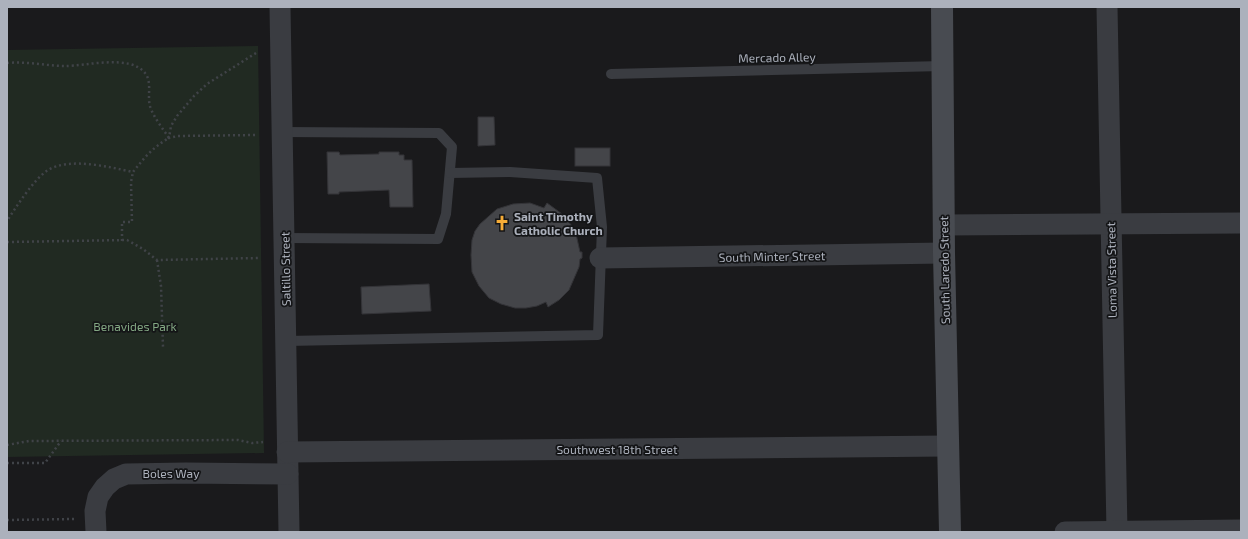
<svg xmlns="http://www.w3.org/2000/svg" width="1248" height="539" viewBox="0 0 1248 539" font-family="'Exo 2',sans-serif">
	<rect width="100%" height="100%" fill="#1a1a1c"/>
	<polygon fill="#212a22" points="258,46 264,453 7,457 7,50"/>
	<g fill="#444549" stroke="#343438">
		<polygon points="478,117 494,117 495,145 478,146"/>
		<rect x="575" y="148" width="35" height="18"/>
		<polygon points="327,152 339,152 340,155 379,154 379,152 399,152 399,155 404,155 404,160 412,160 413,207 390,207 389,190 339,192 339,194 328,194"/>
		<polygon points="530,203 544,208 547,203 562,214 572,226 576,234 580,252 582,252 582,258 580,259 579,267 569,290 559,300 548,307 546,302 537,306 526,308 515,308 501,304 489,298 479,286 472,272 471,255 472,240 475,231 480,224 497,209 513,204"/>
		<polygon points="429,284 431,311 362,314 361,287"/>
	</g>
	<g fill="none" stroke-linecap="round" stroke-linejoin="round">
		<g stroke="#404348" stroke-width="2.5" stroke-dasharray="2 3" stroke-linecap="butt">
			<polyline points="256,53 207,84 194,96 177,116 171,126 169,138 178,136 257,135"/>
			<path d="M 7,63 C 27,61 46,66 65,66 C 86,66 130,54 145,73 C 153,83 146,98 151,109 C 155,119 163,129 169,138 C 153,147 144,158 133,172 C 109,167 70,157 48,170 C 34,179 16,207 7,221"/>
			<polyline points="122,241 122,222 132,222 131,182 133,172"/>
			<polyline points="7,242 127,240 143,249 157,260 260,258"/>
			<polyline points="157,260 161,286 163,347"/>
			<polyline points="7,445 29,441 238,440 252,443 263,442"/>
			<polyline points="7,463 45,463 61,441"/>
			<polyline points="7,520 75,519"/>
		</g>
		<g stroke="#3a3c41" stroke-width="10">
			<polyline points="611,74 943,66"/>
			<polyline points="282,132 439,133 452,147 446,214 438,239 285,238"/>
			<polyline points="286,341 598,335 602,227 597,178 510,172 450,173"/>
		</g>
		<g stroke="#3a3c41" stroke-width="21">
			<polyline points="280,7 289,532"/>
			<polyline points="1107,7 1117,532"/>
			<polyline points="944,225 1241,223"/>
			<polyline points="600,258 944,253"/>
			<polyline points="287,452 947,446"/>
			<polyline points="96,532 95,511 98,497 105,487 114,479 126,474 186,473 288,474"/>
			<polyline points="1065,532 1241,530"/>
		</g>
		<polyline stroke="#484b51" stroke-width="22" points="942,7 944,253 950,532"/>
	</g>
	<defs>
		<g id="church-bare" transform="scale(1.2)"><path d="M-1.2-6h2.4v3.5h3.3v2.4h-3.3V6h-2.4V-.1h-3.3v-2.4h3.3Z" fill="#f6ac37" stroke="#141517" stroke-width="2.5" paint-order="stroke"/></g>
	</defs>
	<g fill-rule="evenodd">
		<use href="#church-bare" x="502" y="223"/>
	</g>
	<g text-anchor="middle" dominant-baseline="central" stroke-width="3.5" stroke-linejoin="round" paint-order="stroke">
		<g font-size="12" fill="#acb1bc" stroke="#141517">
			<text transform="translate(777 57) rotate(-1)">Mercado Alley</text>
			<text transform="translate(772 256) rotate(-1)">South Minter Street</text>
			<text transform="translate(285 269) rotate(-91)">Saltillo Street</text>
			<text transform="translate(944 270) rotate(-91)">South Laredo Street</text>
			<text transform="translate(1111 270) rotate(-91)">Loma Vista Street</text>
			<text x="617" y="449">Southwest 18th Street</text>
			<text x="171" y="473">Boles Way</text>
		</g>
		<g font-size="12" font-weight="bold" fill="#acb1bc" stroke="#141517" text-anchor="start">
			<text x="514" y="216">Saint Timothy<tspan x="514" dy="14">Catholic Church</tspan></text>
		</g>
		<g font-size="12" fill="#83a783" stroke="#141517">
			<text x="135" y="326">Benavides Park</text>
		</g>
	</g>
	<rect width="1248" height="539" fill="none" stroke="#acb1bc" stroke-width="16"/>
</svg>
